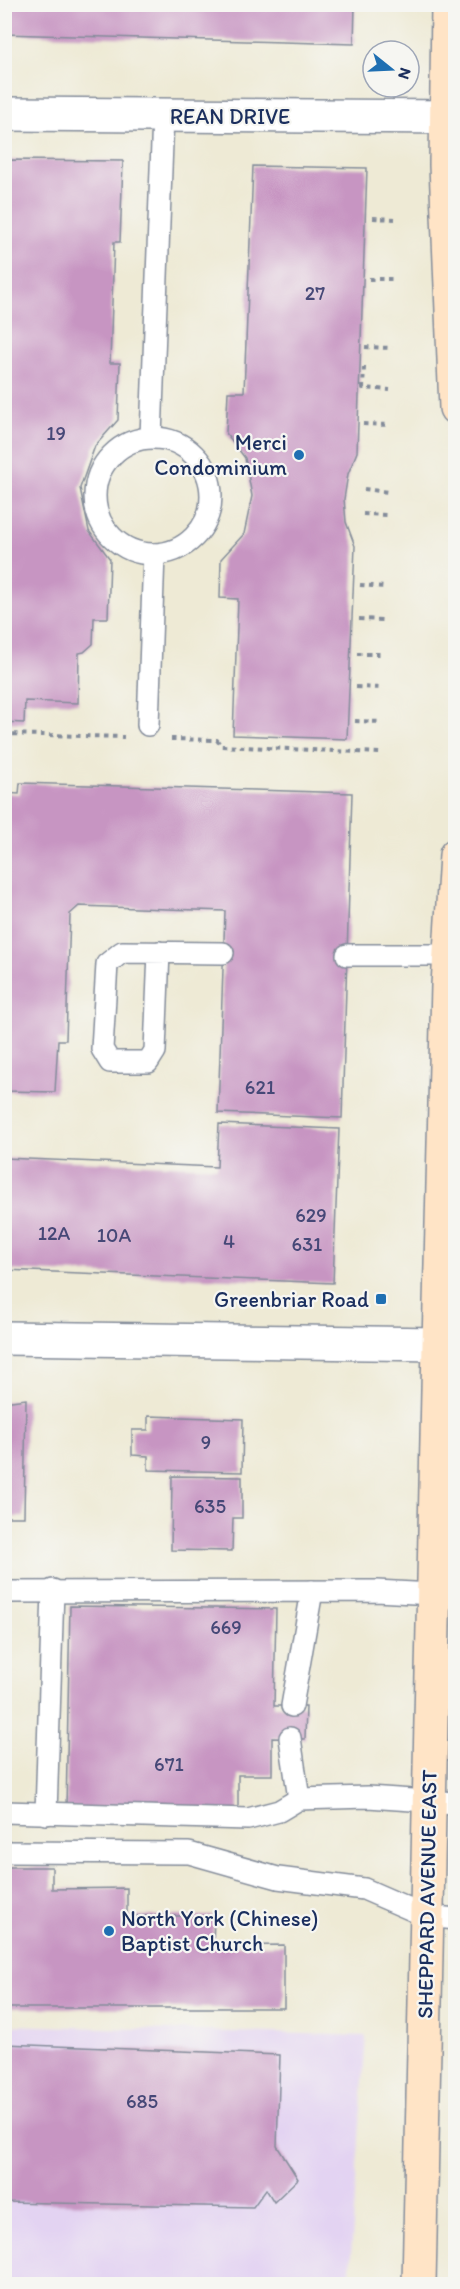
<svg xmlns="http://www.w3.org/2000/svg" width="460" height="2289" viewBox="0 0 460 2289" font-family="Itim,sans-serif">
	<rect width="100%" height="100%" fill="#f6f6f2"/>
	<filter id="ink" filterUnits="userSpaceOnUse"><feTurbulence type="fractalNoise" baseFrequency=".0167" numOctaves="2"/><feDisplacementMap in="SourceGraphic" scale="12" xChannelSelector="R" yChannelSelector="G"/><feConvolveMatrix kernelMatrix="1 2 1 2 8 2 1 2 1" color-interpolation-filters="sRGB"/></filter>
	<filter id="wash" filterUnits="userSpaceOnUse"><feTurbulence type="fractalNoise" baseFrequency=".008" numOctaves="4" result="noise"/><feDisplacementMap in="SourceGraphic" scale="24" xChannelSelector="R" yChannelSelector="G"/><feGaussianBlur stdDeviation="1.35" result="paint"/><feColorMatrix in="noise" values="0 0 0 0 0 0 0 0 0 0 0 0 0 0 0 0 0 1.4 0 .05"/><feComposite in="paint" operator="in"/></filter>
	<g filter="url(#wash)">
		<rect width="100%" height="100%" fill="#eeead5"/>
		<polygon fill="#e3d3f2" points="5,2025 366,2036 349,2284 5,2284"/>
		<g id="blocks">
			<g fill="#c795c2">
				<polygon points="4,4 355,4 354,44 4,34"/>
				<polygon points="4,160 123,161 120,242 114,242 110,363 120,363 118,420 95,446 80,488 89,531 110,559 108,618 94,618 93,644 84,652 79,653 78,703 25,701 24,723 4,722"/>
				<polygon points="253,166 367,168 357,452 348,474 344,499 346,522 355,546 347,739 233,735 238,599 220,598 221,559 244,534 252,496 245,458 226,433 228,392 244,392"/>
				<polygon points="20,783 352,793 342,1118 218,1113 225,911 79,906 70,914 66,1040 58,1040 55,1092 4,1091 4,793 19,794"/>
				<polygon points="219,1124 339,1129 333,1283 4,1270 4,1158 217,1167"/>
				<polygon points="26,1399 24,1517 4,1517 4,1402"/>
				<polygon points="148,1416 243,1419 242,1472 148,1470 148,1456 132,1455 132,1430 148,1430"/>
				<polygon points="172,1476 242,1477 242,1518 233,1518 232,1551 171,1550"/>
				<polygon points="70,1606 276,1609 274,1706 306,1706 305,1739 272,1738 272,1775 238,1775 238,1812 66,1809"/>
				<polygon points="4,1867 52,1867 52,1889 127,1888 127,1916 214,1916 213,1946 284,1945 284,2008 4,2008"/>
				<polygon points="4,2044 280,2055 277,2146 298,2179 274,2202 266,2189 253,2207 4,2202"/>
			</g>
		</g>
	</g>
	<g filter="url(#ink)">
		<use href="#blocks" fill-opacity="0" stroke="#848c9a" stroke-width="1.5"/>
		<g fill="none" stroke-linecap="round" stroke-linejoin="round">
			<g stroke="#848c9a" stroke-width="24">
				<g id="lane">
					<polyline points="151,437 163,116"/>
					<circle cx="153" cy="496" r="58"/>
					<polyline points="148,725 154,554"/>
					<polyline points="159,952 155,1051 148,1062 110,1062 102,1049 107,964 122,952 223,953"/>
					<polyline points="347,955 450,955"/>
					<polyline points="4,1592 376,1591 433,1594"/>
					<polyline points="292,1706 312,1591"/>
					<polyline points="290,1738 299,1799"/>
					<polyline points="4,1812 248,1819 279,1811 299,1799 368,1797 456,1803"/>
					<polyline points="46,1814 53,1590"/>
					<polyline points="4,1852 189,1853 278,1878 364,1889 426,1916 456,1919"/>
				</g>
			</g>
			<g stroke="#848c9a" stroke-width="36">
				<g id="street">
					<polyline points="4,114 456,117"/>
					<polyline points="4,1338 439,1344"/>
				</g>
			</g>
			<g stroke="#848c9a" stroke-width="36">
				<g id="secondary">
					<polyline points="448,4 446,165 456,408"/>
					<polyline points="419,2284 439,1344 448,985 456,855"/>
				</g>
			</g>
			<g stroke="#848c9a" stroke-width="4" stroke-dasharray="4.5 4.5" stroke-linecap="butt">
				<polyline points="373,218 395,219"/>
				<polyline points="369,279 394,279"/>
				<polyline points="365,347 392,348"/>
				<polyline points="364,367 363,388 390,390"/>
				<polyline points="363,424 389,425"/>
				<polyline points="364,489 388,492"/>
				<polyline points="363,514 387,515"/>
				<polyline points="360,585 385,587"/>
				<polyline points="359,619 384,620"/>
				<polyline points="357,654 383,654"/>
				<polyline points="356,687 382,688"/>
				<polyline points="355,721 381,722"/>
				<polyline points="4,734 124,737"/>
				<polyline points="171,739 217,740 221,746 380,753"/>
			</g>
			<use href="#lane" stroke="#fff" stroke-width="21"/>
			<use href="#street" stroke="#fff" stroke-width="33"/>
			<use href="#secondary" stroke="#ffe4c6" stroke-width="33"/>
		</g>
	</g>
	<g fill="#1f6fb2" stroke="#f6f6f2" stroke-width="2">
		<circle cx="299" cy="455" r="6"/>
		<rect x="375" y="1293" width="12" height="12" rx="3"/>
		<circle cx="109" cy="1931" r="6"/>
	</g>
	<g text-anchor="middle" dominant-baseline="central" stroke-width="4.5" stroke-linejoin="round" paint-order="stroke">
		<g font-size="20" fill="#464877">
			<text x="315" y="293">27</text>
			<text x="56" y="433">19</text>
			<text x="260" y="1087">621</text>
			<text x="311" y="1215">629</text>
			<text x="54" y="1233">12A</text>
			<text x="114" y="1235">10A</text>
			<text x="229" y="1241">4</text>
			<text x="307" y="1244">631</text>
			<text x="206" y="1442">9</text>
			<text x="210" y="1506">635</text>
			<text x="226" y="1627">669</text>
			<text x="169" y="1764">671</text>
			<text x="142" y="2101">685</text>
		</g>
		<g font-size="22" fill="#1b2f5e" stroke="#f6f6f2">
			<text x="230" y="116">REAN DRIVE</text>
			<text transform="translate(427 1894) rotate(-89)">SHEPPARD AVENUE EAST</text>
		</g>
		<g font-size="22" fill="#1b2f5e" stroke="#f6f6f2" text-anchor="end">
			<text x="287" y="442">Merci<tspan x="287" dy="25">Condominium</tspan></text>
			<text x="369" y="1299">Greenbriar Road</text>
			<text x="121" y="1918" text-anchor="start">North York (Chinese)<tspan x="121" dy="25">Baptist Church</tspan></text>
		</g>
	</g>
	<rect width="460" height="2289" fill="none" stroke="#f6f6f2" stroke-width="24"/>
	<g transform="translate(391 69) rotate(108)"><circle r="28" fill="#f6f6f2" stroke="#9ea6b7" stroke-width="1.5"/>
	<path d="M0-4.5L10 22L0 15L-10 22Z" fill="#1f6fb2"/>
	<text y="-9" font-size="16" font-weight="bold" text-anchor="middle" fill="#1b2f5e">N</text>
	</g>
</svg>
